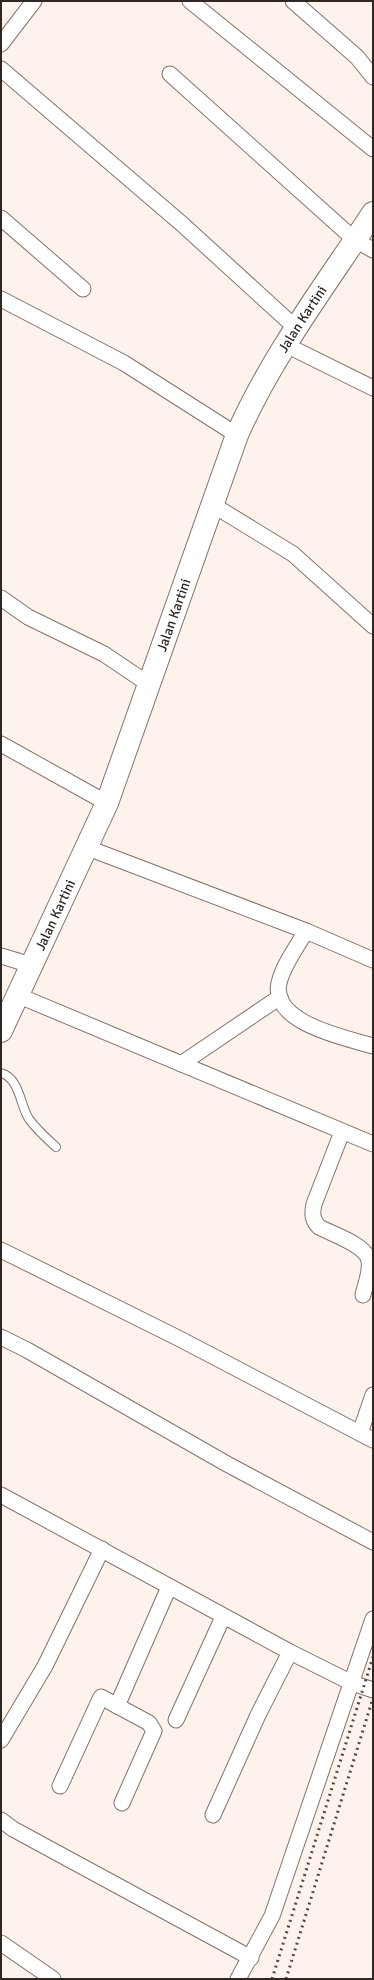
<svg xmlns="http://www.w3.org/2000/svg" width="374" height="1980" viewBox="0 0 374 1980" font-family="Signika,sans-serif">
	<rect width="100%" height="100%" fill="#fef3ec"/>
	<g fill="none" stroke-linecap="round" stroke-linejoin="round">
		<g stroke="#837269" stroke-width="10">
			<path id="lane" d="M 1,1073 C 20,1078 20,1106 29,1119 C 37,1130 46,1138 56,1147"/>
		</g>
		<g stroke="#837269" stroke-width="17">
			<g id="street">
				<polyline points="190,1 373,149"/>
				<polyline points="293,1 357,57 373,77"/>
				<polyline points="1,44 34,1"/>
				<polyline points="1,69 182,224 297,329"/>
				<polyline points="170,74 355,240 373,250"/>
				<polyline points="1,218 83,289"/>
				<polyline points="1,299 124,363 237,435"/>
				<polyline points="286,345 373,388"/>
				<polyline points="213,505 293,554 373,626"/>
				<polyline points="1,598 28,617 104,654 150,685"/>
				<polyline points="1,744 107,803"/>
				<polyline points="88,848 306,931 373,960"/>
				<path d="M 306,931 C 297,947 283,965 279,983 C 270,1023 346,1038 373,1046"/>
				<polyline points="1,956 31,965"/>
				<polyline points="17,995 373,1144"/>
				<polyline points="181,1064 280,997"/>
				<path d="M 342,1132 L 314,1204 C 312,1213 312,1220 319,1227 C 332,1234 367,1245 369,1261 C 371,1272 365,1285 363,1295"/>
				<polyline points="1,1250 180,1339 373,1440"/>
				<polyline points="1,1337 27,1350 227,1464 373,1542"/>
				<polyline points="360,1433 373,1395"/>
				<polyline points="1,1495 290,1652 352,1683 373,1690"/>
				<polyline points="117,1706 169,1587"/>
				<polyline points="176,1720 223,1617"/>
				<polyline points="1,1740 45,1666 102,1549"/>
				<polyline points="60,1786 101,1697 149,1723 154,1731 122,1803"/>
				<polyline points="213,1815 258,1715 290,1652"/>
				<polyline points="1,1820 13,1829 251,1958"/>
				<polyline points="1,1943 53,1979"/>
				<polyline points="238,1979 272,1916 373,1619"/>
			</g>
		</g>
		<g stroke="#837269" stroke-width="24">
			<g id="secondary">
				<path id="s1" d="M 1,1031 L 107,803 L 237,435 C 271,357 327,283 373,213"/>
			</g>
		</g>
		<use href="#lane" stroke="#fff" stroke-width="8"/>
		<use href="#street" stroke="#fff" stroke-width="15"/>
		<use href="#secondary" stroke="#fff" stroke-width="22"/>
		<g stroke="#524b46" stroke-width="3" stroke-dasharray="2 4" stroke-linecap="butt">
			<polyline points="272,1979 373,1657"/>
			<polyline points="286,1979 373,1698"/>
		</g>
	</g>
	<g text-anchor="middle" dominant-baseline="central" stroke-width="3" stroke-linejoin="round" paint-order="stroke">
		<g font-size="14" fill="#2e2723" stroke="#fff">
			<text stroke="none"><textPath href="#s1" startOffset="775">Jalan Kartini</textPath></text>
			<text stroke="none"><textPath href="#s1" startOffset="451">Jalan Kartini</textPath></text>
			<text stroke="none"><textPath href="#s1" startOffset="128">Jalan Kartini</textPath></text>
		</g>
	</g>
	<rect width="374" height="1980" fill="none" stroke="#2e2723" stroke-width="4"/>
</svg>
